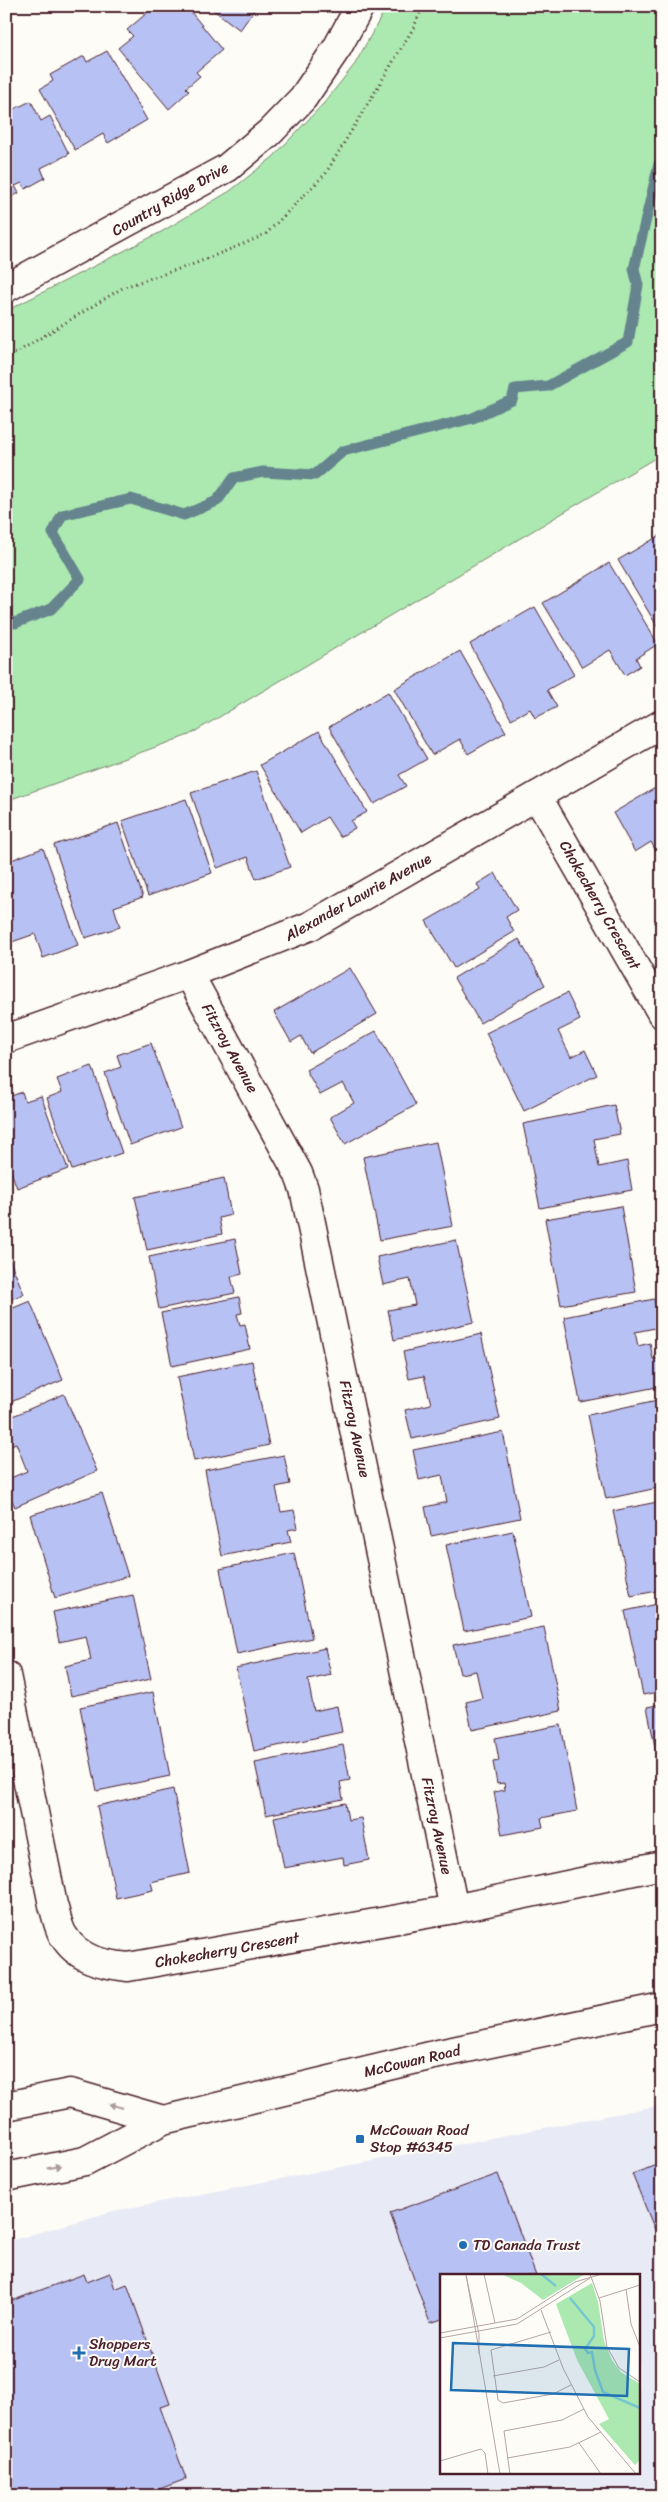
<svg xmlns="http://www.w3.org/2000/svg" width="668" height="2502" viewBox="0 0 668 2502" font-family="Sriracha,sans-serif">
	<rect width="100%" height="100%" fill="#fdfcf7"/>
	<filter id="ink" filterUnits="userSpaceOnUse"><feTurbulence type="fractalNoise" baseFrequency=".02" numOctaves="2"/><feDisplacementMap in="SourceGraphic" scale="10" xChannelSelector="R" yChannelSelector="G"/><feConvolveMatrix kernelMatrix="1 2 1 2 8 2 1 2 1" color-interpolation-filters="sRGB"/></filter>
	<g filter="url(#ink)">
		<path fill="#e8eaf6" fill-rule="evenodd" d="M 662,2105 L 662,2496 L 6,2496 L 6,2242 L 113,2211 ZM 442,2276 L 639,2276 L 639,2473 L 442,2473 Z"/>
		<polygon fill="#ace9b0" stroke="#7b846e" points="387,6 662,6 662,454 189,735 6,801 6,311 161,232 230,191 273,157 324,103 355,64"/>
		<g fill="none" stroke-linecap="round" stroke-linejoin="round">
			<polyline stroke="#65848e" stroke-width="11" points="6,620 15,623 51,609 80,579 53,533 62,515 131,499 184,515 217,501 234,478 263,472 315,475 343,451 473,418 512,400 515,389 548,386 628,342 638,285 634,269 659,164 662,161"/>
		</g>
		<g fill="#b8c1f3" stroke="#4a1f2b">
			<polygon points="155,6 186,6 222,50 196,72 200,76 186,88 189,91 169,109 118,48 133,36 127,30"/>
			<polygon points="208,6 257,6 240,30"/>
			<polygon points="107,51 147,120 108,143 103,134 75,150 40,89 53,81 50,75 84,56 87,62"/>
			<polygon points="31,101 41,121 50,116 69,154 41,168 45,178 25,189 22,183 15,186 19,193 6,200 6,113"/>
			<polygon points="662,534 662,632 661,633 618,560"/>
			<polygon points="609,563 658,644 636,658 640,666 625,675 610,650 582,667 543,603"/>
			<polygon points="535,607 574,675 547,690 557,707 535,718 530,709 511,719 470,644"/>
			<polygon points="460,651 506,732 468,754 460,739 432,755 394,689"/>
			<polygon points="388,692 427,759 399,775 406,786 374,804 329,727"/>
			<polygon points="319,731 367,812 351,821 355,828 340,837 327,817 301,833 260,765"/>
			<polygon points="256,771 290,867 256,879 248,857 217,868 191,793"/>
			<polygon points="662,784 662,862 651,842 635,852 613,813"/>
			<polygon points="186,799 212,873 148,896 122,821"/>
			<polygon points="118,823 143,897 114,907 120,927 85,938 54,845"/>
			<polygon points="43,848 78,945 43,958 35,934 6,944 6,862"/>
			<polygon points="495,873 517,910 506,917 514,932 454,968 426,921 480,890 477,884"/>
			<polygon points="519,939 545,985 480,1023 454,978"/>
			<polygon points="350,968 377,1014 310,1053 301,1036 291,1042 274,1012"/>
			<polygon points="567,993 580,1020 558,1031 571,1057 585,1050 597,1075 524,1111 486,1033"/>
			<polygon points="376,1031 416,1105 345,1144 330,1117 354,1103 343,1083 320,1095 306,1070"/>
			<polygon points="151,1043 181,1127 130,1145 105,1073 121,1067 117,1055"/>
			<polygon points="92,1066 122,1153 72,1170 47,1098 62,1092 57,1079"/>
			<polygon points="22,1092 25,1101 41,1096 68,1169 17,1188 6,1158 6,1098"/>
			<polygon points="614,1105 620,1134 594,1139 599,1167 627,1161 632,1190 540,1208 523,1124"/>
			<polygon points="436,1142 453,1226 380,1240 363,1157"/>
			<polygon points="224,1178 231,1215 219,1218 222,1234 147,1250 135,1197"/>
			<polygon points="621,1206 636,1292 561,1305 545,1219"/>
			<polygon points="235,1239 242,1274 231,1277 235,1293 159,1309 149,1257"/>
			<polygon points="456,1240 474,1322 394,1340 388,1310 415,1305 410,1279 383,1285 377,1257"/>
			<polygon points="6,1251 24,1294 6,1301"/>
			<polygon points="239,1297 242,1313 237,1314 240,1325 245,1324 250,1349 172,1366 161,1313"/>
			<polygon points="654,1299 660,1327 635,1332 638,1346 650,1343 653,1359 662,1358 662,1386 580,1402 564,1317"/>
			<polygon points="30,1301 63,1380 6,1404 6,1311"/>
			<polygon points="481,1334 500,1419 412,1439 405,1410 431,1404 424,1376 409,1379 403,1352"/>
			<polygon points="252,1361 269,1445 194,1461 177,1377"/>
			<polygon points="64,1394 97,1471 15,1507 6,1487 6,1480 27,1471 16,1443 6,1447 6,1419"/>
			<polygon points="662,1399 662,1487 606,1499 588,1415"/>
			<polygon points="503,1432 520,1518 431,1536 425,1507 447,1502 442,1475 419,1480 413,1450"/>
			<polygon points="284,1455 290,1484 276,1487 281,1512 294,1510 298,1528 288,1530 291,1542 222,1556 205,1470"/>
			<polygon points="102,1493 128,1576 55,1598 30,1515"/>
			<polygon points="662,1501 662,1590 631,1596 613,1511"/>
			<polygon points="513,1531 531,1617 464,1631 446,1545"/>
			<polygon points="294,1553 312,1638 237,1654 220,1569"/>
			<polygon points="133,1595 151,1679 71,1696 65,1666 91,1660 86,1636 59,1642 53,1612"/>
			<polygon points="662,1603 662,1691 643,1695 625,1611"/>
			<polygon points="544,1627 561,1711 472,1730 466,1702 482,1698 476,1671 460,1674 453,1645"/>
			<polygon points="325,1648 331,1675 308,1680 314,1711 337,1706 342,1732 254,1751 236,1668"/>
			<polygon points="153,1692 170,1776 97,1791 80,1707"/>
			<polygon points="662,1704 662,1781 647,1707"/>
			<polygon points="561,1725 577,1811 541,1818 543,1827 502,1835 494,1792 505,1790 504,1783 497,1784 493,1762 499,1761 495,1738"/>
			<polygon points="343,1745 350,1780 340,1782 343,1799 266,1815 255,1763"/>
			<polygon points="173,1789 190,1873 151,1882 153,1890 116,1898 97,1806"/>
			<polygon points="345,1803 348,1820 361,1818 369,1860 344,1865 343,1857 284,1868 274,1817"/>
			<polygon points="662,2163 662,2247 632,2174"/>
			<polygon points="498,2174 536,2276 442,2276 442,2319 430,2323 390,2213"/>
			<polygon points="110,2273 115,2289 127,2284 170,2404 160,2407 186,2479 141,2496 6,2496 6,2303 84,2274 87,2282"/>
		</g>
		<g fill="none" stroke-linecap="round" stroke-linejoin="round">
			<g stroke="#4a1f2b" stroke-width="31">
				<g id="street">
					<polyline points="6,288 227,168 269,133 303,98 337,48 360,6"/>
					<polyline points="537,796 662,1014"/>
					<polyline points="189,974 298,1173 304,1189 454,1909"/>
					<polyline points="6,1039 189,974 310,926 662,724"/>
					<path d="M 6,1675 L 53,1905 C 56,1914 58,1927 63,1935 C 78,1960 102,1964 128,1967 L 454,1909 L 662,1865"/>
				</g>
			</g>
			<g stroke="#4a1f2b" stroke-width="31">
				<g id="secondary">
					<polyline points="6,2106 70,2093 163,2120"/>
					<polyline points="6,2177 85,2161 163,2120 434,2055 662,2007"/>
				</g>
			</g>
			<polyline stroke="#4a1f2b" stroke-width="3" stroke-dasharray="1 4" stroke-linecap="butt" points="6,359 124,287 194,264 265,235 326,173 414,27 423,6"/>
			<use href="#street" stroke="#fdfcf7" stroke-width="28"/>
			<use href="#secondary" stroke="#fdfcf7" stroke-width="28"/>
		</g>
		<defs><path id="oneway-solid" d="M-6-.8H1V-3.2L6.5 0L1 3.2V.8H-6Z" transform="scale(1.25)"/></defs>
		<g fill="#ac999b">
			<use href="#oneway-solid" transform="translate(116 2106) rotate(-164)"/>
			<use href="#oneway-solid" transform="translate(54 2167) rotate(-11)"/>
		</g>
	</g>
	<g fill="#1f6fb2" stroke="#fdfcf7" stroke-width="2">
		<rect x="355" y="2134" width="10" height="10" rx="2.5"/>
		<circle cx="463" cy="2245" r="5"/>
		<path d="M76.5 2345.5h5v5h5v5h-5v5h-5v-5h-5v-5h5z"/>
	</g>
	<g text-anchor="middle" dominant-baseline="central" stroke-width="4" stroke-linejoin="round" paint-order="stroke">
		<g font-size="15" fill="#4a1f2b" stroke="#fdfcf7">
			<text transform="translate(170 199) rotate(-30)">Country Ridge Drive</text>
			<text transform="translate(358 897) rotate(-29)">Alexander Lawrie Avenue</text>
			<text transform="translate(600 905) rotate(60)">Chokecherry Crescent</text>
			<text transform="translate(230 1048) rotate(61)">Fitzroy Avenue</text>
			<text transform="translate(355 1429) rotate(78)">Fitzroy Avenue</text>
			<text transform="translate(437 1826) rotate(78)">Fitzroy Avenue</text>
			<text transform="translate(227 1950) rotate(-10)">Chokecherry Crescent</text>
			<text transform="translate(412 2061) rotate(-13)">McCowan Road</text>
		</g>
		<g font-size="15" fill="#4a1f2b" stroke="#fdfcf7" text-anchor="start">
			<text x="370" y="2130">McCowan Road<tspan x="370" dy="17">Stop #6345</tspan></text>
			<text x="473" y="2245">TD Canada Trust</text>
			<text x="89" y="2344">Shoppers<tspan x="89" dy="17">Drug Mart</tspan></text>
		</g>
	</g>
	<g transform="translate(440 2274)">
		<rect width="200" height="200" fill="#fdfcf7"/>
		<path d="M 61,0 L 145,0 L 103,26 L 81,9 ZM 152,9 L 158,28 L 164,67 L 172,86 L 181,98 L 200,110 L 200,186 L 195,191 L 159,150 L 169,145 L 137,86 L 116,30 Z" fill="#ace9b0"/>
		<path fill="none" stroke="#77c7d0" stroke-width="2.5" d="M 101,0 L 116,12M 130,24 L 154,53 L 154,62 L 145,75 L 148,79 L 152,78 L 155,96 L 163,118 L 200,134"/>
		<path fill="none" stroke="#b5a4a5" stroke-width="1" d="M 26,0 L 60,200M 44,0 L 55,49M 150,0 L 160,27 L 167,73 L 179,94 L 200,108M 26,2 L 39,60 L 39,80M 186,15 L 191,50 L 200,73M 159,24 L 200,11M 101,36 L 123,94 L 148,143 L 196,200M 111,58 L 51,76 L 58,126 L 63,129 L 113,120 L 131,111M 0,59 L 77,45 L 135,8 L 162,0M 0,64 L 77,50 L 150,4M 53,102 L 104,93 L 119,86M 139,169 L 161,200M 67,184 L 130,173 L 161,158M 0,187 L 41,175 L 45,179 L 48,200M 70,200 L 64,157 L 122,146 L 144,135"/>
		<path fill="#1f6fb2" fill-opacity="0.15" stroke="#1f6fb2" stroke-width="2.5" d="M 13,69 L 189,75 L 187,122 L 11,116 Z"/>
		<rect width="200" height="200" fill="none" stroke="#4a1f2b" stroke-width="2.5"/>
	</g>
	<rect width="668" height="2502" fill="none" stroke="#fdfcf7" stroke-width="25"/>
	<rect x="12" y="12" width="643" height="2477" fill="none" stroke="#4a1f2b" stroke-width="2" filter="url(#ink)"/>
</svg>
